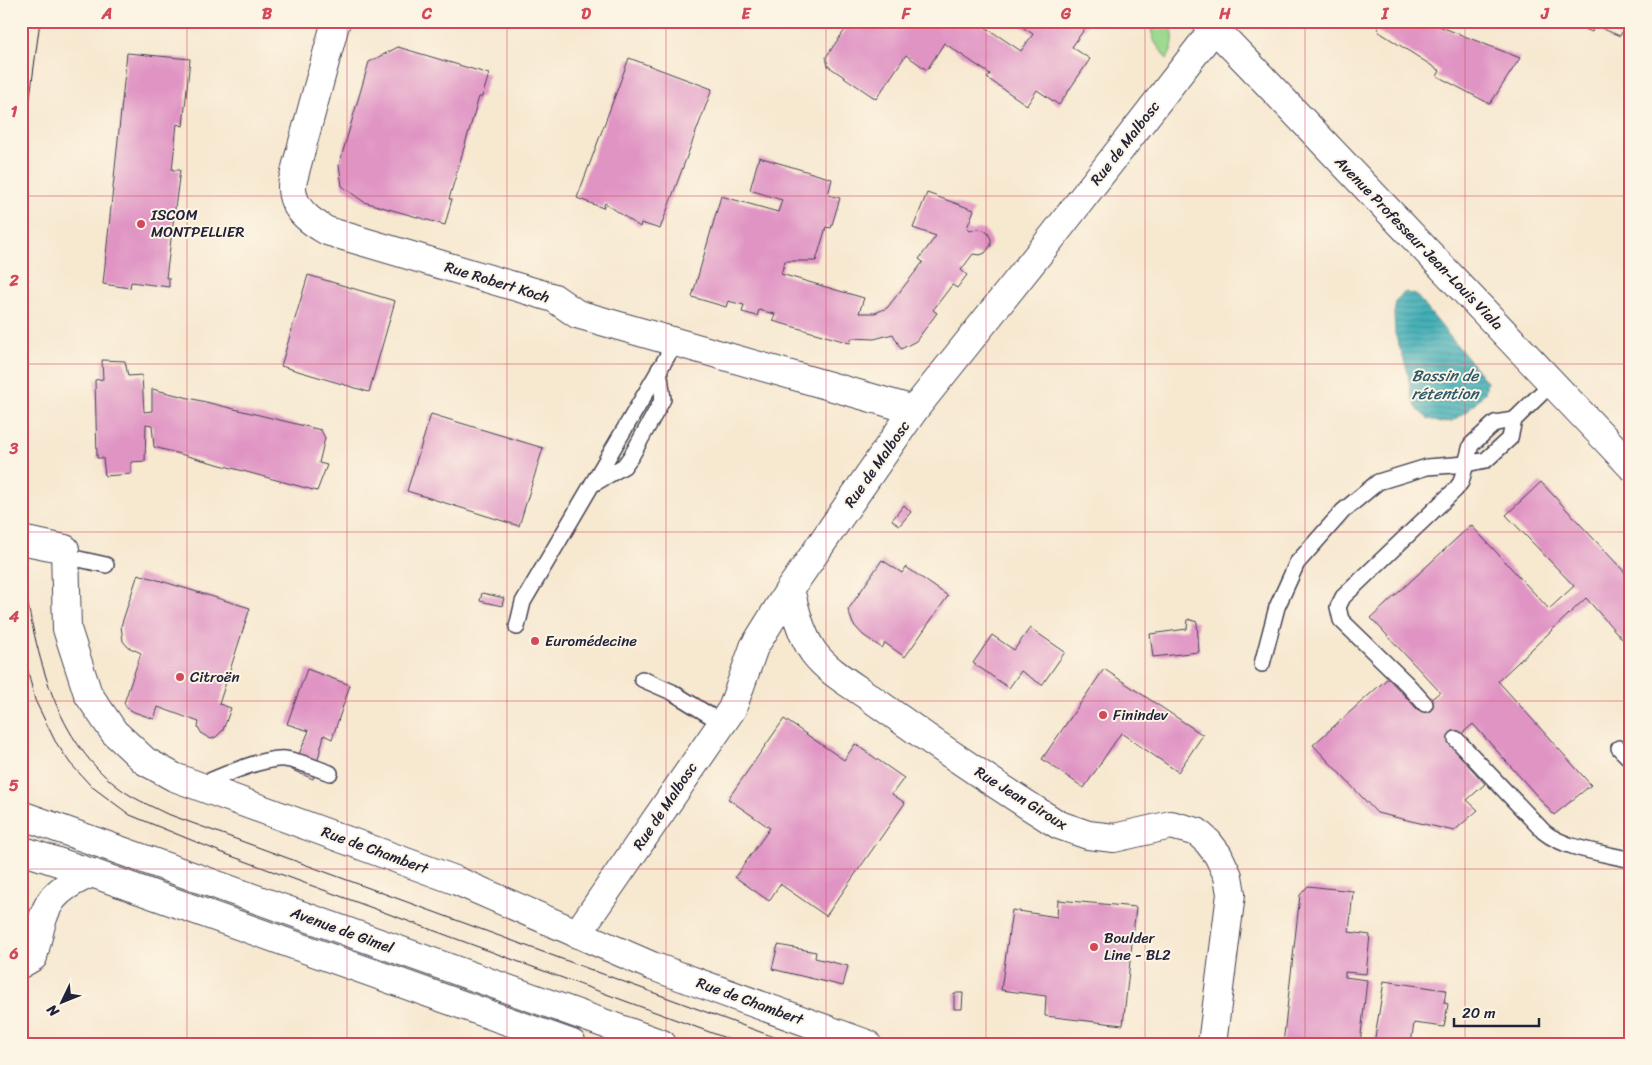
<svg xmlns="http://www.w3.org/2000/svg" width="1652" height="1065" viewBox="0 0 1652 1065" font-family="Sriracha,sans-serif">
	<defs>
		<pattern id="water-rules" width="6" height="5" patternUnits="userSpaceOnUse" patternTransform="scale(1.25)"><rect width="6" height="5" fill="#3bacb5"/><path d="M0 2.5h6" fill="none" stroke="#318c94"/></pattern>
	</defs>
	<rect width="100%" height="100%" fill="#fcf5e5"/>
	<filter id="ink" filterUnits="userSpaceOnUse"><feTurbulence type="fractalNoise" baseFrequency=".02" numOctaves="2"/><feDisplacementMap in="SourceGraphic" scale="10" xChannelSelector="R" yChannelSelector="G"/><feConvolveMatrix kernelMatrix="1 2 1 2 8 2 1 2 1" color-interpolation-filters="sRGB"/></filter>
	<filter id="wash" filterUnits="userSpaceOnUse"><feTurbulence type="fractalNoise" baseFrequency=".0096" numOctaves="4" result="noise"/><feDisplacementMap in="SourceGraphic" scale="20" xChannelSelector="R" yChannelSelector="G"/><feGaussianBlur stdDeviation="1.12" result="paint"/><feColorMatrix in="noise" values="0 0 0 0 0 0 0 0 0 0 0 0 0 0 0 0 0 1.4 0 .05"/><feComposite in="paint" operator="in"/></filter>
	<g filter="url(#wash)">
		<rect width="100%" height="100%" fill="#f7e8d0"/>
		<path fill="#9bd98d" stroke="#5e7e64" d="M 1149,21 L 1169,21 C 1175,35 1175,46 1167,59 L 1154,41 Z"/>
		<polygon fill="url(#water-rules)" stroke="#2e6778" points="1405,292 1416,295 1487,382 1485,393 1467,411 1452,421 1440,423 1427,418 1418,410 1412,397 1407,369 1395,334 1394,315 1396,300"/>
		<g id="blocks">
			<g fill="#e094c4">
				<polygon points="851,21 914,21 924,28 929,21 976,21 1021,51 1033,34 1013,21 1090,21 1072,47 1090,59 1059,105 1037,90 1027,105 987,78 990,74 944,43 927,70 906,55 876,99 828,66 826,57"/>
				<polygon points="1376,21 1426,21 1520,58 1490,104 1437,76 1440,71 1379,32"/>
				<polygon points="1567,21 1631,21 1631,36 1622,32 1620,36 1594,25 1592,32"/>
				<polygon points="398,47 489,74 482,97 479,97 449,199 452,199 445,225 364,202 342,186 339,165 369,62"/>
				<polygon points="127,53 190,59 183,126 177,124 172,170 180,170 166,278 169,278 169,287 131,282 130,288 103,284"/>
				<polygon points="629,58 712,89 660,229 641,223 640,227 605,203 603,208 577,198"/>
				<polygon points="759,157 832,179 828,195 840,198 831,228 826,227 816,261 785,261 781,274 864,298 859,313 875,313 887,308 923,262 919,259 936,236 913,228 927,193 974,210 967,228 970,231 977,229 984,230 988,233 991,239 991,245 985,253 980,255 973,254 961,270 967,275 957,288 952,285 933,310 937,313 916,341 901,349 893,334 874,339 852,338 850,343 773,321 775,314 759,310 757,316 742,312 744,305 728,301 726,307 692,297 721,196 778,212 782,200 750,190"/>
				<polygon points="308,275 395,301 369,392 281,366"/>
				<polygon points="102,360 125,361 128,376 142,375 144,412 152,411 152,389 321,430 325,438 319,463 327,465 317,491 154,447 152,425 146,424 145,461 131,462 131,474 105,476 103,458 97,458 95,380 103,379"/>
				<polygon points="431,414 543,448 519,526 407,491"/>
				<polygon points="1541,482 1631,579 1631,649 1586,598 1498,681 1591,785 1554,815 1473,724 1450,744 1485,784 1467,800 1478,810 1454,831 1377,813 1313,745 1388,678 1418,710 1440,692 1371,618 1471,525 1549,609 1574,586 1506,515"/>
				<polygon points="904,505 911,512 899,526 892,520"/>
				<polygon points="882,560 902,573 906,567 948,596 905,657 885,643 882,648 863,635 853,624 848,610"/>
				<polygon points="138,574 250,608 219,704 231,708 223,730 216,737 211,739 202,734 198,727 199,722 158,707 154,719 134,712 127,708 124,703 141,653 128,647 123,641 121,626"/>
				<polygon points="482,593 504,598 502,606 480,601"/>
				<polygon points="1188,619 1197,622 1199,652 1153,657 1150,634 1187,629"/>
				<polygon points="1030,628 1065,652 1042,685 1021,671 1009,688 973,663 992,635 1014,650"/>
				<polygon points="307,669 350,685 332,739 324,735 313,779 292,770 309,731 287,724"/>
				<polygon points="1104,669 1203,735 1178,772 1121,733 1084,788 1042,759"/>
				<polygon points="784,719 844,760 855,744 904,778 892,794 905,803 826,916 780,884 769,901 735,877 770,828 728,799"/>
				<polygon points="1308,886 1353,891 1349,932 1370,935 1366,974 1345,972 1345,977 1367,980 1360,1044 1283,1044 1300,895"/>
				<polygon points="1058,900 1136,907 1123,1025 1045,1016 1046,996 1001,990 1012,910 1057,917"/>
				<polygon points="778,945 816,952 815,958 848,966 843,986 772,969"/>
				<polygon points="1384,981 1446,990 1444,1003 1448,1004 1444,1027 1414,1023 1411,1044 1374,1044"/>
				<polygon points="954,993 963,993 962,1009 954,1009"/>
			</g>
		</g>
	</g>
	<g filter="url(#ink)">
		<use href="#blocks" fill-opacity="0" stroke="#424051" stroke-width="1"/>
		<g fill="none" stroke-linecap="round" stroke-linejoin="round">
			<g stroke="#424051" stroke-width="18">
				<g id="service">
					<polyline points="595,483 624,466 632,455 663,399 659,369"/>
					<polyline points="65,556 106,565"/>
					<polyline points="517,627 523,602 675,343"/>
					<polyline points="1262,664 1277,607 1297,563 1343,511 1378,482 1427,467 1466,464 1486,460 1510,438 1514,420"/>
					<polyline points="642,679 672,692 722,723"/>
					<polyline points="1425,704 1407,684 1341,620 1338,607 1343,597 1456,489 1461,482 1471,445 1495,423 1514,420 1552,383"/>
					<path d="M 1456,739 L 1544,832 C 1565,849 1604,853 1631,860"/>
					<polyline points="1619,748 1631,760"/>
					<path d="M 198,786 C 219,777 263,757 285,759 C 300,761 315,768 330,773"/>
				</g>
			</g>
			<g stroke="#424051" stroke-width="30">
				<g id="minor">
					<path d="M 336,21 L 296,168 C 295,174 292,181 292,187 C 292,209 311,222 327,231 L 554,298 L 577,314 L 914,410"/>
					<polyline points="1205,21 1214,28 1250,65 1631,466"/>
					<polyline points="21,540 65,549 67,629 88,694 114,732 145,761 174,777 455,880 652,966 867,1044"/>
					<path d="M 790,589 C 795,610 801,635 814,653 C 829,673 856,687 876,702 C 936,745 997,786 1059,825 L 1088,835 L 1114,838 L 1171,825 L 1197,832 L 1208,842 L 1218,855 L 1228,876 L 1231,894 L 1212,1044"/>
					<polyline points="577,934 732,709 754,647 790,589 914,410 1053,236 1220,21"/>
				</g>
			</g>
			<g stroke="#424051" stroke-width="30">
				<g id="secondary">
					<polyline points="21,815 662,1044"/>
					<polyline points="21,850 92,873 572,1044"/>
					<path d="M 21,964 L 33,957 C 45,910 43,893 92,873"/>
				</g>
			</g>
			<use href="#service" stroke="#fff" stroke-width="15"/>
			<use href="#minor" stroke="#fff" stroke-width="28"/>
			<use href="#secondary" stroke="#fff" stroke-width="28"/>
			<g stroke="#22223b" stroke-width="1">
				<polyline points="21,68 27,21"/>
				<polyline points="21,166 40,21"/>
				<path d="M 21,568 C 36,647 50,735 118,787 C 132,798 149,805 165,813 L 793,1044"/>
				<polyline points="21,643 35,700 55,741 70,763 91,786 130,815 223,853 742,1044"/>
			</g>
		</g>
	</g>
	<path fill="none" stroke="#d1495b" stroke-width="1" stroke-opacity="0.55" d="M 187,21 L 187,1044M 347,21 L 347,1044M 507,21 L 507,1044M 666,21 L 666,1044M 826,21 L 826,1044M 986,21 L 986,1044M 1145,21 L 1145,1044M 1305,21 L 1305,1044M 1465,21 L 1465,1044M 21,196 L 1631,196M 21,364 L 1631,364M 21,532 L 1631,532M 21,701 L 1631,701M 21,869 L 1631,869"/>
	<g fill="#d1495b" stroke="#fcf5e5" stroke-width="2">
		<circle cx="141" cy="224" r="5"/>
		<circle cx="535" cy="641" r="5"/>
		<circle cx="180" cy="677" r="5"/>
		<circle cx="1103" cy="715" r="5"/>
		<circle cx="1094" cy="947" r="5"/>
	</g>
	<g text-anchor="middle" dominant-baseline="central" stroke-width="4" stroke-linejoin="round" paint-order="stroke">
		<g font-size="15" fill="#22223b" stroke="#fcf5e5">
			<text transform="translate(1125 143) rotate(-52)">Rue de Malbosc</text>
			<text transform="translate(1419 243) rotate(46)">Avenue Professeur Jean-Louis Viala</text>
			<text transform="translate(497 282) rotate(17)">Rue Robert Koch</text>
			<text transform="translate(877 464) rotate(-55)">Rue de Malbosc</text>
			<text transform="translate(1021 798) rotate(32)">Rue Jean Giroux</text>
			<text transform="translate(665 806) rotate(-56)">Rue de Malbosc</text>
			<text transform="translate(375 850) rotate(20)">Rue de Chambert</text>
			<text transform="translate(342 930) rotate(20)">Avenue de Gimel</text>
			<text transform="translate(750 1001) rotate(20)">Rue de Chambert</text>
		</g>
		<g font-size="15" fill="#22223b" stroke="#fcf5e5" text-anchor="start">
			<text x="151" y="215">ISCOM<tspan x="151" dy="17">MONTPELLIER</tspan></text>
			<text x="545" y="641">Euromédecine</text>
			<text x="190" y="677">Citroën</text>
			<text x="1113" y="715">Finindev</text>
			<text x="1104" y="938">Boulder<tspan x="1104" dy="17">Line - BL2</tspan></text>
		</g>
		<g font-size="16" font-style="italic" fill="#2c596c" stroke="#fcf5e5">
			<text x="1445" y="375">Bassin de<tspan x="1445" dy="18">rétention</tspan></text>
		</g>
	</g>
	<rect width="1652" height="1065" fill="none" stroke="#fcf5e5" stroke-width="55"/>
	<g transform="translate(62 1002) rotate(227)" stroke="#fcf5e5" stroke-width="4" paint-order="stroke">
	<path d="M0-4L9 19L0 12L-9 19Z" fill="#22223b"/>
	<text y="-8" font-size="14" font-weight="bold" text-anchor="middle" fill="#22223b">N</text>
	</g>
	<path d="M1454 1018v8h85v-8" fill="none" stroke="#22223b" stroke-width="2.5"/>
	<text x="1462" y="1018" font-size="15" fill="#22223b" stroke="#fcf5e5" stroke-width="4" paint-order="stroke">20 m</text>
	<rect x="28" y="28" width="1596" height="1010" fill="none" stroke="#d1495b" stroke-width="2"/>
	<g font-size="16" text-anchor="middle" font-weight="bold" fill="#d1495b">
		<text x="107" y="19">A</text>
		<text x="267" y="19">B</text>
		<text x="427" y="19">C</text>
		<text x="586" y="19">D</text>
		<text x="746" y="19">E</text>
		<text x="906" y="19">F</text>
		<text x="1066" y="19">G</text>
		<text x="1225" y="19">H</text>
		<text x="1385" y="19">I</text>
		<text x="1545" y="19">J</text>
		<text x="14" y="117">1</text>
		<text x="14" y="286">2</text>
		<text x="14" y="454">3</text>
		<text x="14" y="622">4</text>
		<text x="14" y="791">5</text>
		<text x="14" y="959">6</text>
	</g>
</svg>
